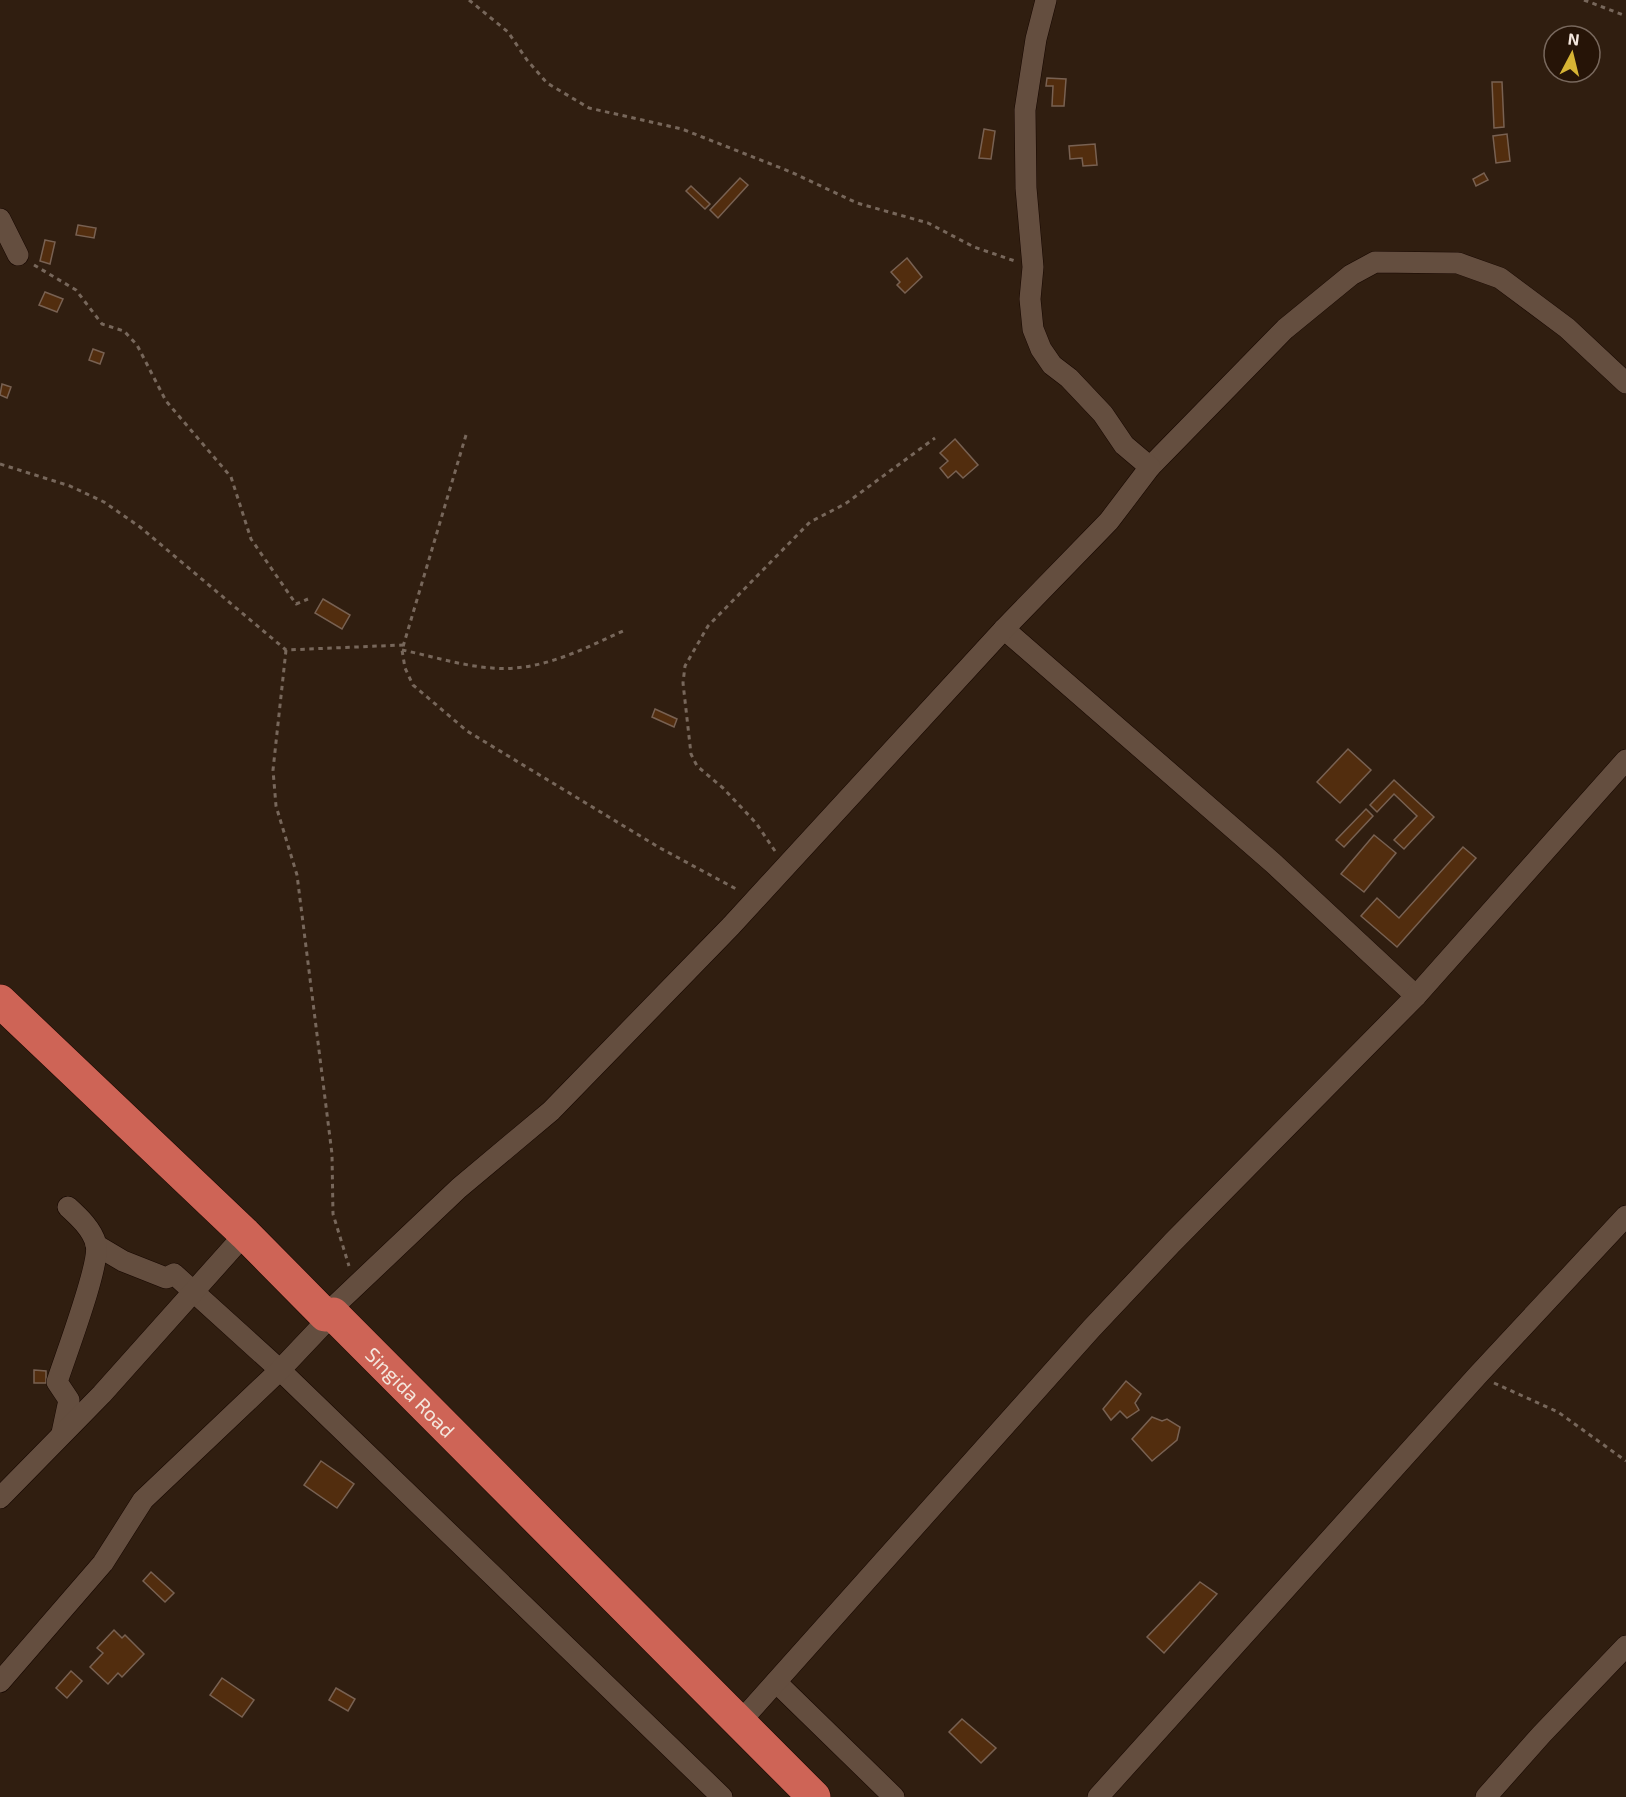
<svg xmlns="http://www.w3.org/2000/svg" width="1626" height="1797" viewBox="0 0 1626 1797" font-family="'Exo 2',sans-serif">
	<rect width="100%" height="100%" fill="#301e10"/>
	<g fill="#522d0e" stroke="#786152" stroke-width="1.5">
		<polygon points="1047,78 1066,79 1064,106 1052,106 1053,86 1046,86"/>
		<polygon points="1492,82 1502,82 1504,127 1494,128"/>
		<polygon points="984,129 995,131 991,159 979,158"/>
		<polygon points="1507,134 1510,161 1496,163 1493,136"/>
		<polygon points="1095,144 1097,165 1083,166 1082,158 1070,159 1069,146"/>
		<polygon points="1484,173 1488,180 1476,186 1473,179"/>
		<polygon points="740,178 748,185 718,218 710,210"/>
		<polygon points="691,186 710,204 705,209 686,191"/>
		<polygon points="78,225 96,228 94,238 76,235"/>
		<polygon points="45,240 55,242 50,264 40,261"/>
		<polygon points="907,258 922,277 905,293 897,285 900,282 891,272"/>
		<polygon points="45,292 63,299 57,312 39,305"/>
		<polygon points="93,349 104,353 100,364 89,360"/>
		<polygon points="2,384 11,387 7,398 0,395"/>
		<polygon points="955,439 978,465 963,478 956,471 948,478 940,468 948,461 940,453"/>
		<polygon points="323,599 350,615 342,629 315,613"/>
		<polygon points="655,709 677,719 674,727 652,717"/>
		<polygon points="1348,749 1371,770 1340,803 1317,782"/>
		<polygon points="1394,780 1434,817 1404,849 1394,840 1417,816 1394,794 1377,812 1370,805"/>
		<polygon points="1366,809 1373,816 1344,847 1336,840"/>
		<polygon points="1374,835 1396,853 1364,892 1341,874"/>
		<polygon points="1463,847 1476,858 1397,947 1361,916 1377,898 1399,918"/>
		<polygon points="34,1370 46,1371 46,1383 34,1383"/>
		<polygon points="1126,1381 1141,1394 1135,1403 1139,1410 1127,1418 1120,1411 1111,1420 1103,1409"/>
		<polygon points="1152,1417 1162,1421 1167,1419 1180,1427 1177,1440 1152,1461 1132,1439"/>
		<polygon points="321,1461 354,1484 337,1508 304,1485"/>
		<polygon points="151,1572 174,1593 165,1602 143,1581"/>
		<polygon points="1200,1582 1217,1594 1164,1653 1147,1637"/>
		<polygon points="114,1630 122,1638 125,1635 144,1654 122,1677 118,1673 108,1684 90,1667 103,1653 97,1648"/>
		<polygon points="71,1671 82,1681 67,1698 56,1688"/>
		<polygon points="222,1678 254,1700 242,1717 210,1695"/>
		<polygon points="336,1688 355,1699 348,1711 329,1700"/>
		<polygon points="962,1719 996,1748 981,1763 949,1732"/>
	</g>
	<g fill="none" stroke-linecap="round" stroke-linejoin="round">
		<g stroke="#170700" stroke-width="22">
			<g id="minor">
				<polyline points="0,219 18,255"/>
				<polyline points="1150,467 1285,329 1351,275 1375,262 1458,263 1500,278 1567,328 1626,383"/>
				<polyline points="1004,629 1272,862 1416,996"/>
				<polyline points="96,1245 123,1261 166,1278 174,1274 280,1370 722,1797"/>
				<polyline points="325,1315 459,1188 551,1111 731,926 1004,629 1109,521 1150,467 1124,445 1103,414 1069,378 1052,365 1041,349 1033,329 1030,299 1033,267 1026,188 1025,110 1036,39 1046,0"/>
				<path d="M 62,1433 L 69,1400 L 57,1382 C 65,1357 101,1263 96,1244 C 92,1229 79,1217 68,1207"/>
				<polyline points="0,1498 102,1394 245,1234"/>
				<polyline points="0,1682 103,1563 143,1500 280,1370 333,1314"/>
				<polyline points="776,1682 894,1797"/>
				<polyline points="740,1722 1091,1329 1172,1243 1416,996 1626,760"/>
				<polyline points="1098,1797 1477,1376 1626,1216"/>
				<polyline points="1486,1797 1541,1735 1626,1646"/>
			</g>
		</g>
		<g stroke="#170700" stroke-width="34">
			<g id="trunk">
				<path id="s1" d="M 0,1001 L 245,1234 L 325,1315 L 333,1314 L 814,1797"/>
			</g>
		</g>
		<g stroke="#77675b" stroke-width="3" stroke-dasharray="4.5 4.5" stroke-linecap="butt">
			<polyline points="469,0 508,32 527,60 547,83 589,108 682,129 791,172 857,203 928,223 974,247 1015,261"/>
			<polyline points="1584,0 1626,16"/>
			<polyline points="34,265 76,290 102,324 124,331 137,345 166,401 231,477 251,539 296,604 308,599"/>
			<polyline points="466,435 402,650 405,668 413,685 467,731 660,848 738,890"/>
			<polyline points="0,464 70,486 104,502 140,527 286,650 403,645"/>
			<polyline points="286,650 273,770 276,806 297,875 332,1154 333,1214 349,1266"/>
			<path d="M 402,650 C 432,656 462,666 492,668 C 540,672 581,650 623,631"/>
			<polyline points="775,851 756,823 723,788 697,766 691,754 683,683 685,666 708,626 810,522 845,504 935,438"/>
			<polyline points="1494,1383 1558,1412 1626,1461"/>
		</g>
		<use href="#minor" stroke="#644e3f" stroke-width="21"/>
		<use href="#trunk" stroke="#ce6456" stroke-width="33"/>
	</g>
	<g text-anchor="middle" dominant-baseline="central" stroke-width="4.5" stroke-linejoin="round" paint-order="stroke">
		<g font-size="20" fill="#f4e6dd" stroke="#261407">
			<text stroke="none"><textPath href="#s1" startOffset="570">Singida Road</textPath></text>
		</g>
	</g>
	<g transform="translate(1572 54) rotate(7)"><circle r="28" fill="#261407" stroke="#78685d" stroke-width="1.5"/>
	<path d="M0-4.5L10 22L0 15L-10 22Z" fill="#d7b434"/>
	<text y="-9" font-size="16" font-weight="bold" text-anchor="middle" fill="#f4e6dd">N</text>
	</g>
</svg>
